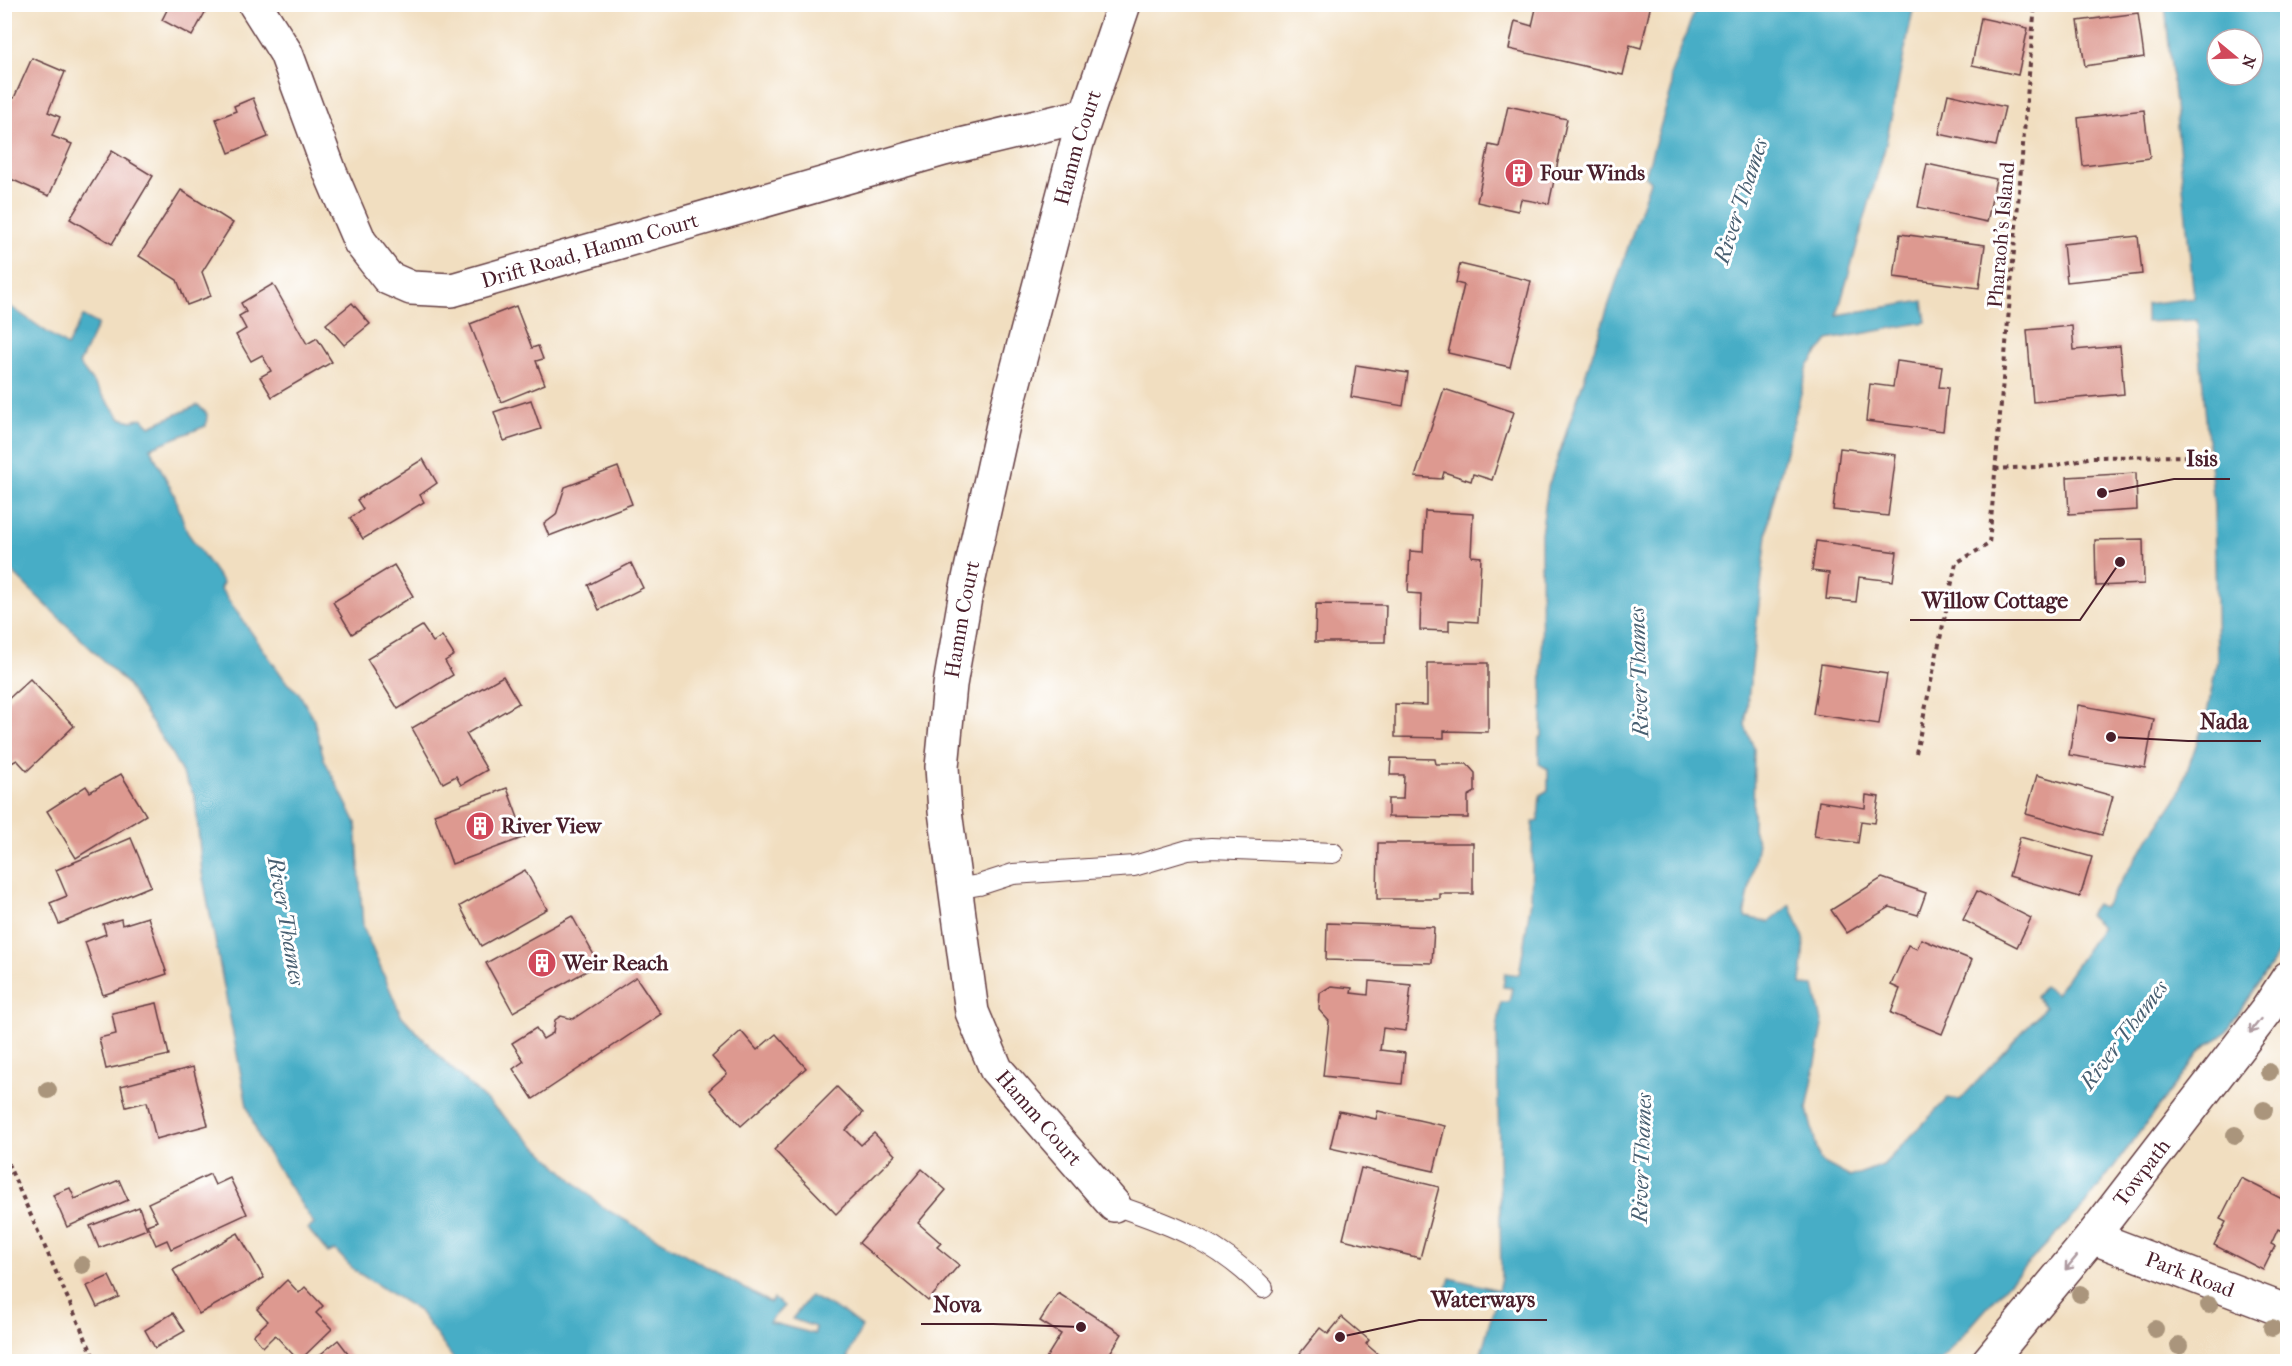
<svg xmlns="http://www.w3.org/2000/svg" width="2292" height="1366" viewBox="0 0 2292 1366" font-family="'IM FELL French Canon',serif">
	<rect width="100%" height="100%" fill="#fff"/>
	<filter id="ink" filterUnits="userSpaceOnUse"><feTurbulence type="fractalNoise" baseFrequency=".0167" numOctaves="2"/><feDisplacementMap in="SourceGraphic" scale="12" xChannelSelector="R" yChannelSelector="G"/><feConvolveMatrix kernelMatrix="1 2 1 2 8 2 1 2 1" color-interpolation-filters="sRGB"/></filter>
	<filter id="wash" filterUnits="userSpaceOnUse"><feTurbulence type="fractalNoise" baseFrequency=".008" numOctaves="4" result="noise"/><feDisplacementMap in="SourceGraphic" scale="24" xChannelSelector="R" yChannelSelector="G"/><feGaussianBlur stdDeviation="1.35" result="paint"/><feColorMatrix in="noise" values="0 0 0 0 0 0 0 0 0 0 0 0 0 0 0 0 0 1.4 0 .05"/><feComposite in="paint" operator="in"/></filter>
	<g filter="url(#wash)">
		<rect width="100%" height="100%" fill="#f1dec0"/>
		<g fill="#46adc6" stroke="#486678" stroke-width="1.5" fill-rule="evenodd">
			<path d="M 1697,5 L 1914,5 L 1885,148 L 1837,315 L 1923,301 L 1926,322 L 1828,340 L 1808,366 L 1769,517 L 1745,726 L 1754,748 L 1753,829 L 1758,843 L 1745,912 L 1746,917 L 1769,922 L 1790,905 L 1804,938 L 1801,985 L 1814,986 L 1823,1026 L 1807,1109 L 1820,1161 L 1850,1177 L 1883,1165 L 1948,1098 L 1960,1100 L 2045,1007 L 2035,997 L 2044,986 L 2056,994 L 2102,927 L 2088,915 L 2096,904 L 2103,908 L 2178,796 L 2207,714 L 2217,661 L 2214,507 L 2197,320 L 2146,322 L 2146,304 L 2194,298 L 2165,5 L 2287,5 L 2287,940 L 2226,1032 C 2216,1043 2209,1041 2202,1049 L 2085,1205 L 2008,1284 L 1940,1361 L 1479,1361 L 1495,1303 L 1446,1291 L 1450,1278 L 1498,1290 L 1501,1278 L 1497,1031 L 1501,1002 L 1509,1002 L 1512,988 L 1503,987 L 1505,973 L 1519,975 L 1531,900 L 1533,822 L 1538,820 L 1540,795 L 1548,790 L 1548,769 L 1539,764 L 1539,738 L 1542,736 L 1541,534 L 1548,487 L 1650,181 L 1645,176 L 1672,88 L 1670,76 ZM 2217,39 L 2253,39 L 2253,75 L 2217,75 Z"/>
			<polygon points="4,302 67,346 83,316 98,324 79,364 120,418 132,421 142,418 150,426 198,405 207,414 206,426 150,448 174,494 187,532 223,583 220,588 287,683 299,693 314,720 324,759 356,823 363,927 401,1015 449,1066 602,1207 770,1303 774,1299 784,1306 769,1322 815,1334 815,1327 792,1319 810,1296 844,1313 862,1327 847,1358 853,1361 455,1361 419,1311 355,1271 335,1250 328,1253 308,1229 314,1224 261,1143 247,1106 202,873 195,797 170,751 126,683 5,565"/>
		</g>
		<g id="blocks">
			<g fill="#dd9990">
				<polygon points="170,4 203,4 208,7 192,36 162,20"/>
				<polygon points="1537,4 1651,4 1641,48 1630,45 1623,75 1509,49 1515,21 1532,26"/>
				<polygon points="2138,13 2144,57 2085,66 2078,21"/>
				<polygon points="1981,18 2028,28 2018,75 1972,65"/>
				<polygon points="32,58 65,72 48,112 60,117 52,136 72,144 49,196 4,176 4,103 8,96 14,98"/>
				<polygon points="1948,94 2005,107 1996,146 1939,134"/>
				<polygon points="253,98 268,137 229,153 216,119 236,111 234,106"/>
				<polygon points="1508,106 1567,119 1549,204 1521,199 1518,211 1477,202 1489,145 1499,147"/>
				<polygon points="2144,110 2150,158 2083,166 2078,118"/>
				<polygon points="112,151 153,176 112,244 70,219"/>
				<polygon points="1927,164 1996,179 1987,222 1918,207"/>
				<polygon points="181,190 233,223 202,272 211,296 187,305 177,280 139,256"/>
				<polygon points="1900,234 1985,245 1979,288 1894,277"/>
				<polygon points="2138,236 2142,274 2067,282 2063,244"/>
				<polygon points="1460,264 1531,281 1510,367 1448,353 1464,285 1456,283"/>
				<polygon points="273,284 307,344 317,338 332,362 272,397 260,377 271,371 262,355 251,361 236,335 246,329 239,316 246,312 241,303"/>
				<polygon points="352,303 370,324 344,345 326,324"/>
				<polygon points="516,306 532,348 538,346 543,359 536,361 545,384 501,402 470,324"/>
				<polygon points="2072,326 2074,350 2120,346 2124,394 2033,402 2027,330"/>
				<polygon points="1897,361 1942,367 1939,387 1948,388 1943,431 1866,421 1870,384 1893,387"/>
				<polygon points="1356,365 1408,373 1403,406 1351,397"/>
				<polygon points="1444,389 1514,412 1492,480 1473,474 1471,481 1444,472 1442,479 1415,477"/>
				<polygon points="531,400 541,429 504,441 494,412"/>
				<polygon points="1840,448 1896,455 1888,516 1833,510"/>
				<polygon points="423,459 437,483 420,495 424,502 363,539 350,518 363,509 357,500"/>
				<polygon points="618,467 632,504 549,536 544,524 556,515 565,487"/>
				<polygon points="2136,473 2137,510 2069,514 2067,477"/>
				<polygon points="1425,511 1473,514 1471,556 1481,557 1478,622 1449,620 1449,631 1420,630 1421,594 1408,593 1410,551 1423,552"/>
				<polygon points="2143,539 2144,584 2096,586 2095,540"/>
				<polygon points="1816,541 1897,552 1893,581 1859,577 1856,602 1826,599 1829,573 1812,571"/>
				<polygon points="631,563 643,588 599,610 588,585"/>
				<polygon points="394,565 413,596 352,634 333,602"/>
				<polygon points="1316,604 1386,605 1385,642 1315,642"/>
				<polygon points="422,626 433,642 442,636 454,655 445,661 453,675 398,709 367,659"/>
				<polygon points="1427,663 1488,663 1488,732 1444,731 1444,738 1395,737 1395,704 1427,705"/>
				<polygon points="1821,664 1887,674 1879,724 1813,714"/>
				<polygon points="503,676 519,703 466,734 487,770 461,785 456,776 443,783 412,728"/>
				<polygon points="30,679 74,726 27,771 17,760 4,767 4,703"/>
				<polygon points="2078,705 2154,719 2145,768 2069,755"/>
				<polygon points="1391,758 1435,759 1436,764 1467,764 1475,773 1475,792 1468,796 1468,818 1388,817 1388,799 1403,799 1404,775 1390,775"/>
				<polygon points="121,774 146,815 76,858 47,811 86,786 90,792"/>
				<polygon points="2037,775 2113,796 2102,835 2026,814"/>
				<polygon points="507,788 525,837 452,864 434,814"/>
				<polygon points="1866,795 1879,797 1875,823 1861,821 1858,843 1814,836 1819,801 1865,808"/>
				<polygon points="2020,837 2092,857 2080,897 2009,876"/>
				<polygon points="131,838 151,886 59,924 50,903 67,896 56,870"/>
				<polygon points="1378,843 1473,843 1473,894 1440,894 1440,899 1377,899"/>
				<polygon points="525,870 547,909 481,946 460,906"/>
				<polygon points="1882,878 1926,893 1918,915 1890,907 1847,933 1831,910"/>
				<polygon points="1977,891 2031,918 2017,947 1963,920"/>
				<polygon points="572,916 599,964 513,1012 486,963"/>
				<polygon points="148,917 167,974 103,995 85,942 106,934 103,924 121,919 122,925"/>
				<polygon points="1327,923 1434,927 1432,963 1326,960"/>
				<polygon points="1921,939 1972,960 1942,1034 1891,1013 1900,989 1891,985 1908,945 1917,949"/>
				<polygon points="636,977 661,1014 533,1099 513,1069 524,1061 512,1043 536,1028 543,1039 553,1033 555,1020 561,1016 573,1019"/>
				<polygon points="1369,981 1411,985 1406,1031 1383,1028 1380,1050 1405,1053 1402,1084 1323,1076 1329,1021 1319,1010 1320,993 1331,986 1352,988 1351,993 1368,995"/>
				<polygon points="157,1003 169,1055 106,1069 99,1038 116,1034 112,1013"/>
				<polygon points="741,1031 757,1050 776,1034 806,1068 741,1126 709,1090 727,1074 712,1057"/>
				<polygon points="193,1067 208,1125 156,1139 147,1102 126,1107 121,1086"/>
				<polygon points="837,1087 863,1113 846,1130 861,1145 874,1133 895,1155 836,1214 774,1150"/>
				<polygon points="1339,1111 1376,1119 1378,1111 1445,1126 1434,1171 1330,1148"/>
				<polygon points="1361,1168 1439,1187 1420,1258 1343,1239"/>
				<polygon points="922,1169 946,1190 918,1223 941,1243 937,1247 959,1265 928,1301 859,1243"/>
				<polygon points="210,1174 215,1185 230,1178 247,1214 171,1249 167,1240 156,1245 147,1225 157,1221 148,1203"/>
				<polygon points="2241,1178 2288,1202 2288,1234 2278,1229 2271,1244 2275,1246 2263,1270 2214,1245 2226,1222 2220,1219"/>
				<polygon points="119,1180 128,1200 67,1227 53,1195 70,1188 75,1199"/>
				<polygon points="139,1207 147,1229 99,1248 90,1226"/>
				<polygon points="238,1233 264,1278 199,1314 173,1270"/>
				<polygon points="109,1276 119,1297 97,1307 87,1286"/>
				<polygon points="287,1280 299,1293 305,1287 323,1306 316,1313 332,1329 299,1361 275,1335 263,1347 253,1335 268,1321 257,1309"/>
				<polygon points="1058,1293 1122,1334 1110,1353 1124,1362 1051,1362 1046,1358 1061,1334 1040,1321"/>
				<polygon points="173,1313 185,1331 155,1348 145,1330"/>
				<polygon points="1342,1317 1369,1340 1366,1344 1387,1362 1293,1362 1320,1328 1328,1334"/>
				<polygon points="338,1340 355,1362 311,1362"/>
			</g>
		</g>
	</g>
	<g filter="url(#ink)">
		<use href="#blocks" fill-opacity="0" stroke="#633c41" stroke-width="1.5"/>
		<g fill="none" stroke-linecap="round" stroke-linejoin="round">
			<g stroke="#633c41" stroke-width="22">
				<g id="service">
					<polyline points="955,889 979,885 1013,874 1134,866 1188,850 1211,848 1333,853"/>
					<path d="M 1114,1205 C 1174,1225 1218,1242 1263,1288"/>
				</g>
			</g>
			<g stroke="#633c41" stroke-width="36">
				<g id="minor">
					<path id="s1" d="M 255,4 L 286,53 L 330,172 L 360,242 L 388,278 L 411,288 L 452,290 L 944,149 L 1086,115"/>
					<path id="s2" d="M 1114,1205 L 996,1069 L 972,1012 L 945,811 L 942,767 L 950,685 L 966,592 L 1005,416 L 1077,143 L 1124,4"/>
					<path id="s3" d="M 2092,1237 L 2288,1312"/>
					<path id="s4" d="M 1988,1362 L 2092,1237 L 2267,1010 L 2288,978"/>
				</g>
			</g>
			<g stroke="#633c41" stroke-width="4" stroke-dasharray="4.5 4.5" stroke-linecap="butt">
				<polyline points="1995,469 2053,466 2092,457 2198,456"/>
				<polyline points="1916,753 1956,563 1989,544 2035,4"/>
				<polyline points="4,1155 96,1362"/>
			</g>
			<use href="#service" stroke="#fff" stroke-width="20"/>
			<use href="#minor" stroke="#fff" stroke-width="33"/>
		</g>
		<g fill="#aa957b">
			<circle cx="2269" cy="1072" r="9"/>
			<circle cx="48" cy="1090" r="9"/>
			<circle cx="2264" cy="1110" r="9"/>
			<circle cx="2235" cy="1135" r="9"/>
			<circle cx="82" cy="1265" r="9"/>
			<circle cx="2080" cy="1294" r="9"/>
			<circle cx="2209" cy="1305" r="9"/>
			<circle cx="2272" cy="1328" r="9"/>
			<circle cx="2155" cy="1329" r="9"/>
			<circle cx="2179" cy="1346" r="9"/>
		</g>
		<defs><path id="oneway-shaft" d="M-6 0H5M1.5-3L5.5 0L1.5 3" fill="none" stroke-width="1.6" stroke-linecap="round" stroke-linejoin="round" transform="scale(1.5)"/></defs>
		<g stroke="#ae9aa0">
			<use href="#oneway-shaft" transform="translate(2255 1026) rotate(128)"/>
			<use href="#oneway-shaft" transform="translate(2071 1263) rotate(130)"/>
		</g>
	</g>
	<defs>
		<g id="building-disc" transform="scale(1.5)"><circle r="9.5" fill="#d1495b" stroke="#fff"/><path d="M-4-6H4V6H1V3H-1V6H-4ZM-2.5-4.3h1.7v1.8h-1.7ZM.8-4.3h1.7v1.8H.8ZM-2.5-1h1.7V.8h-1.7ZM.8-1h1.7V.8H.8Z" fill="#fff"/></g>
	</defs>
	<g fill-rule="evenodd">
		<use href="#building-disc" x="1519" y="173"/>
		<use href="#building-disc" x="480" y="826"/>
		<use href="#building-disc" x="542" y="963"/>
	</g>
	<g text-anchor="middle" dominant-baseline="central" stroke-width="6" stroke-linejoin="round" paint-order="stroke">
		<g font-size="21" fill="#4a1f2b" stroke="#fff">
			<text stroke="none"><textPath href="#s2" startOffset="1124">Hamm Court</textPath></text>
			<text transform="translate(2001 235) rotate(-85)">Pharaoh's Island</text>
			<text stroke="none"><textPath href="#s1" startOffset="516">Drift Road, Hamm Court</textPath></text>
			<text stroke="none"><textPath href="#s2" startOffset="638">Hamm Court</textPath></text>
			<text transform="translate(1039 1118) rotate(49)">Hamm Court</text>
			<text stroke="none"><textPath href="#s4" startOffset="244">Towpath</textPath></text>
			<text stroke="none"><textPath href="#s3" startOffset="105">Park Road</textPath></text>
		</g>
		<g font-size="21" font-weight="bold" fill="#4a1f2b" stroke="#fff" text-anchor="start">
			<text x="1540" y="173">Four Winds</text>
			<text x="501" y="826">River View</text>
			<text x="563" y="963">Weir Reach</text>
		</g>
		<g font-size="22" font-style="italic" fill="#485f71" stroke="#fff">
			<text transform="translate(1741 201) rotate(-72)">River Thames</text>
			<text transform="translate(1639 672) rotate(-92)">River Thames</text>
			<text transform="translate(286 921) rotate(80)">River Thames</text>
			<text transform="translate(2124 1035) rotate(-53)">River Thames</text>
			<text transform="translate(1642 1158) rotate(-88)">River Thames</text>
		</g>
	</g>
	<path fill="none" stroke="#4a1f2b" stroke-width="2" d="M2102 493L2174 479H2230M2120 562L2080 620H1910M2111 737L2188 741H2261M1340 1337L1419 1320H1547M1081 1327L993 1324H921"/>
	<g fill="#4a1f2b" stroke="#fff" stroke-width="2">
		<circle cx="2102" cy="493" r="6"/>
		<circle cx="2120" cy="562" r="6"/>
		<circle cx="2111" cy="737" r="6"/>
		<circle cx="1340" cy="1337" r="6"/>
		<circle cx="1081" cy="1327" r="6"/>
	</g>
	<g font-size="22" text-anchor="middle" font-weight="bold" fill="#4a1f2b" stroke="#fff" stroke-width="6" stroke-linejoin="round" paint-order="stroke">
		<text x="2202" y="466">Isis</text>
		<text x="1995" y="608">Willow Cottage</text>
		<text x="2224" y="729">Nada</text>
		<text x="1483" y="1307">Waterways</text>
		<text x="957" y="1312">Nova</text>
	</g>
	<rect width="2292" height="1366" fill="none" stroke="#fff" stroke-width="24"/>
	<g transform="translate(2235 57) rotate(109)"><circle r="28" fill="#ffffff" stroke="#b7a5aa" stroke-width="1.5"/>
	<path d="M0-4.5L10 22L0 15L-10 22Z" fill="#d1495b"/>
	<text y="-9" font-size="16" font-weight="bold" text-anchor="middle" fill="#4a1f2b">N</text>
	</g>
</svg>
